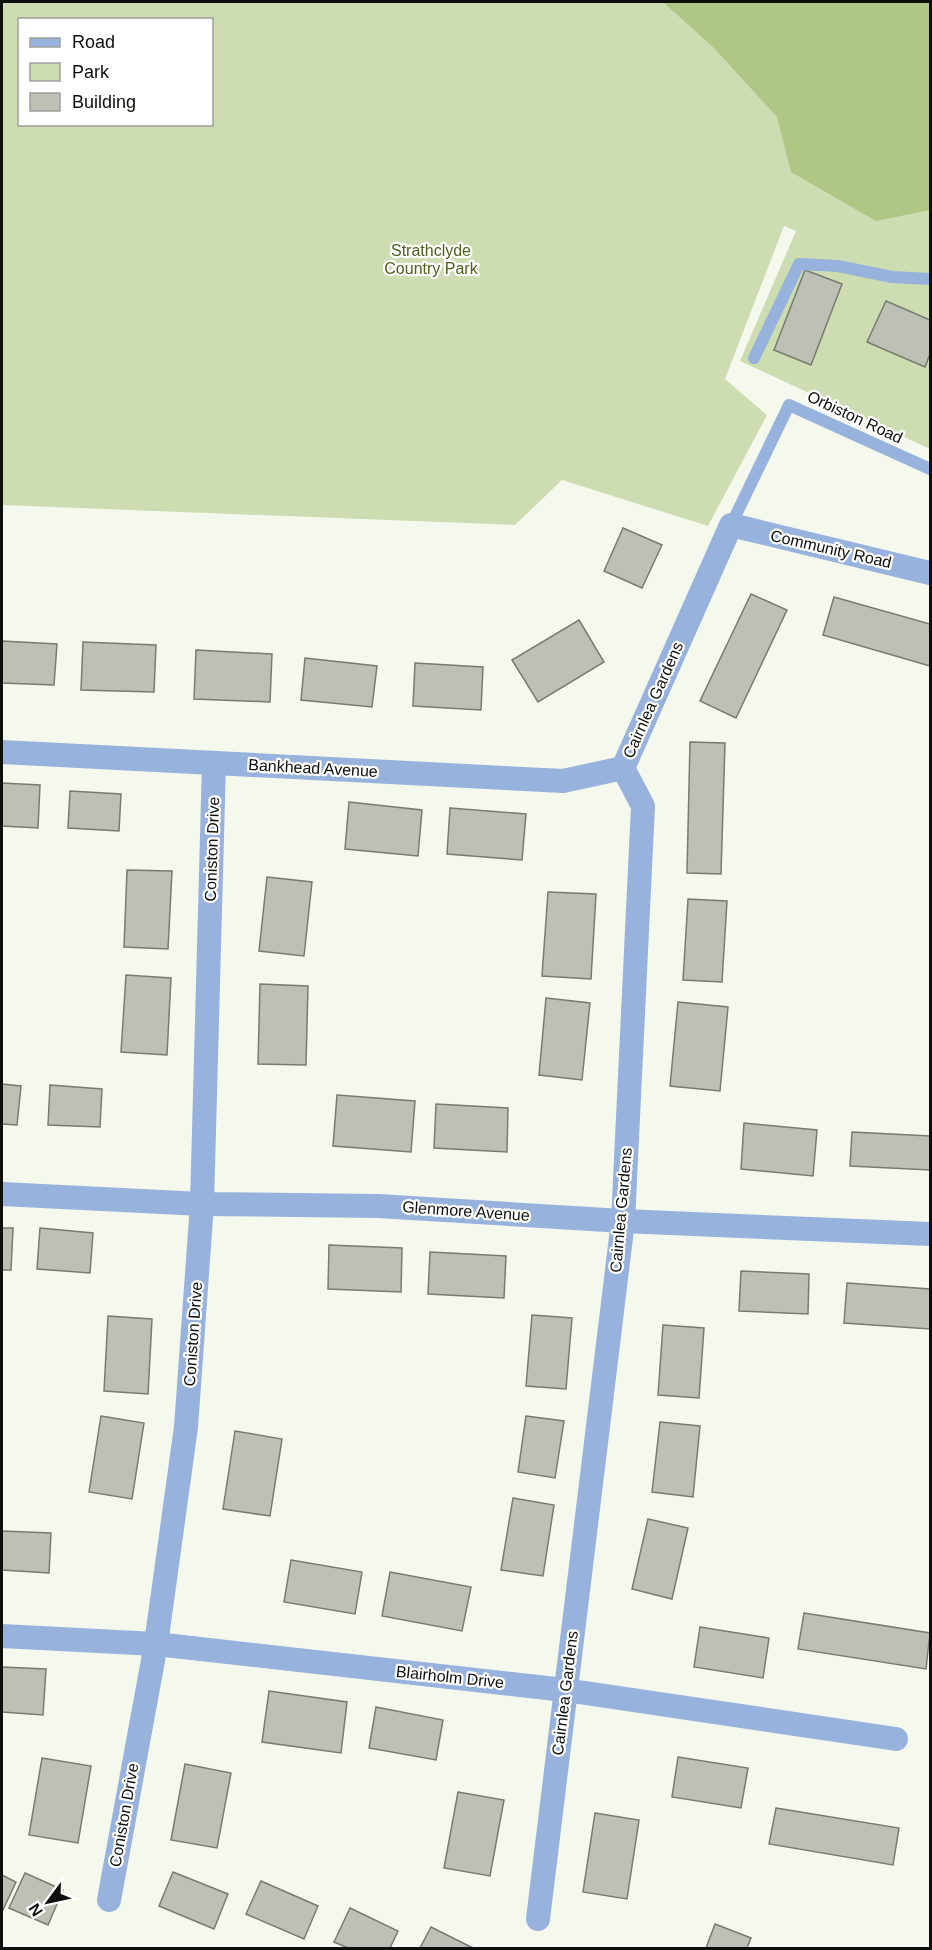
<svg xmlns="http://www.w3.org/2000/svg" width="932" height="1950" viewBox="0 0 932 1950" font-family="Helvetica,sans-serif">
	<rect width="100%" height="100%" fill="#f5f9ed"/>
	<path fill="#ceddb1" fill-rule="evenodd" d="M 2,2 L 930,2 L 930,449 L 740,361 L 796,231 L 784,226 L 725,379 L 767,415 L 708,526 L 562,480 L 515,525 L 2,505 ZM 20,20 L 212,20 L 212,124 L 20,124 Z"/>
	<polygon fill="#b0c685" points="663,2 930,2 930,210 876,221 791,172 777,117 714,48"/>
	<g fill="#bdc1b5" stroke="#777b70" stroke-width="1.5">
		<polygon points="805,270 842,284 811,365 774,350"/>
		<polygon points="886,301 930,320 930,354 925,367 867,342"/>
		<polygon points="623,528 662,545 642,588 604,571"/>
		<polygon points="751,594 787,610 736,718 700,701"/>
		<polygon points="834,597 930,624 930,666 823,635"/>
		<polygon points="579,620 604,662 538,702 512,660"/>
		<polygon points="2,641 57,644 54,685 2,683"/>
		<polygon points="83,642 156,645 154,692 81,690"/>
		<polygon points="196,650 272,654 270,702 194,699"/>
		<polygon points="305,658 377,666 372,707 301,700"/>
		<polygon points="415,663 483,667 481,710 413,706"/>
		<polygon points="690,742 725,743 721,874 687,873"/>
		<polygon points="2,783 40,785 38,828 2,826"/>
		<polygon points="70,791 121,794 119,831 68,828"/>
		<polygon points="349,802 422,810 418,856 345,849"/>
		<polygon points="450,808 526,814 522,860 447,854"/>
		<polygon points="127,870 172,871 168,949 124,947"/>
		<polygon points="267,877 312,882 304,956 259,951"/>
		<polygon points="548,892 596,894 591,979 542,976"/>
		<polygon points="688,899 727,901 722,982 683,980"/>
		<polygon points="126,975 171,978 167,1055 121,1052"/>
		<polygon points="260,984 308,986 306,1065 258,1064"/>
		<polygon points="546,998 590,1003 582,1080 539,1075"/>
		<polygon points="678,1002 728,1007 720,1091 670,1086"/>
		<polygon points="2,1084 21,1086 17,1125 2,1124"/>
		<polygon points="50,1085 102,1089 100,1127 48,1125"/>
		<polygon points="337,1095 415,1101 411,1152 333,1146"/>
		<polygon points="436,1104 508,1108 507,1152 434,1148"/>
		<polygon points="744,1123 817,1130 813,1176 741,1169"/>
		<polygon points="852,1132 930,1136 930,1170 850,1166"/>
		<polygon points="2,1228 13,1228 11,1270 2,1270"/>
		<polygon points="40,1228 93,1233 90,1273 37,1269"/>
		<polygon points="329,1245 402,1248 401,1292 328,1289"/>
		<polygon points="430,1252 506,1256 504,1298 428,1294"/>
		<polygon points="741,1271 809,1274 808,1314 739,1311"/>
		<polygon points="847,1283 930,1289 930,1329 844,1323"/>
		<polygon points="532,1315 572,1318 566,1389 526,1386"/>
		<polygon points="108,1316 152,1319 148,1394 104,1391"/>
		<polygon points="663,1325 704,1328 699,1398 658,1395"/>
		<polygon points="101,1416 144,1423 132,1499 89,1492"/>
		<polygon points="526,1416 564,1421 555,1478 518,1472"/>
		<polygon points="660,1422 700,1426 693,1497 652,1492"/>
		<polygon points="235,1431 282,1439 270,1516 223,1509"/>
		<polygon points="513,1498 554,1505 543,1576 501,1570"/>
		<polygon points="648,1519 688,1528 672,1599 632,1589"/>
		<polygon points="2,1531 51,1533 49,1573 2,1570"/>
		<polygon points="291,1560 362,1572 355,1614 284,1602"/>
		<polygon points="390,1572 471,1587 462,1631 382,1616"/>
		<polygon points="804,1613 930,1633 926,1669 798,1649"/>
		<polygon points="700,1627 769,1638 763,1678 694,1667"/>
		<polygon points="2,1667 46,1669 43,1715 2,1712"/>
		<polygon points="269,1691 347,1702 341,1753 262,1742"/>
		<polygon points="376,1707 443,1720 436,1760 369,1748"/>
		<polygon points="678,1757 748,1768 741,1808 672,1797"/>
		<polygon points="42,1758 91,1766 78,1843 29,1835"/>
		<polygon points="185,1764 231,1773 217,1848 171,1840"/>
		<polygon points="458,1792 504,1800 490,1876 444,1868"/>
		<polygon points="776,1808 899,1828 893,1865 769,1844"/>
		<polygon points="595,1813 639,1820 627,1899 583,1892"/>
		<polygon points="173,1872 228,1894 214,1929 159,1906"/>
		<polygon points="25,1873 63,1890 48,1925 9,1908"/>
		<polygon points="2,1875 16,1882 2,1912"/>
		<polygon points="261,1881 318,1906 304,1939 246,1914"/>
		<polygon points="350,1908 398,1931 390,1948 348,1948 334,1942"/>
		<polygon points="715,1924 751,1938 747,1948 706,1948"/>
		<polygon points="431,1927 473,1948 420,1948"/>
	</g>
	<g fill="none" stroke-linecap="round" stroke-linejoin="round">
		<g stroke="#97b2dc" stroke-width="12">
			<polyline points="754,358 799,264 838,266 892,277 930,279"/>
			<polyline points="731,525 789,405 930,469"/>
		</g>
		<g stroke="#97b2dc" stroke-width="24">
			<polyline points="2,752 563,781 623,768"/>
			<polyline points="623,768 731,525 930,573"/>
			<polyline points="2,1194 202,1204 378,1206 623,1221 930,1234"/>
			<polyline points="2,1636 156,1644 565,1690 896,1739"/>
			<polyline points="109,1900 156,1644 186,1427 202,1204 214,763"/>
			<polyline points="538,1919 623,1221 643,806 623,768"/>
		</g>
	</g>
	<g text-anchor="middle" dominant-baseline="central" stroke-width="4.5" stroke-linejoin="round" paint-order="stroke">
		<g font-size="16" fill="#4d601b" stroke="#fff">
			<text x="431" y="250">Strathclyde<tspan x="431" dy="18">Country Park</tspan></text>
		</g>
		<g font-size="16" fill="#0d0f0b" stroke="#fff">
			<text transform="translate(855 417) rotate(25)">Orbiston Road</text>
			<text transform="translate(831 549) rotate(13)">Community Road</text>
			<text transform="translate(653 700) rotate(-66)">Cairnlea Gardens</text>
			<text transform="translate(313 768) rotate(3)">Bankhead Avenue</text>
			<text transform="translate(212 849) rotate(-88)">Coniston Drive</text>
			<text transform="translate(621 1210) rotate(-85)">Cairnlea Gardens</text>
			<text transform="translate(466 1211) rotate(4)">Glenmore Avenue</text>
			<text transform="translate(193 1334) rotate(-86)">Coniston Drive</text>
			<text transform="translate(450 1677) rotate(6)">Blairholm Drive</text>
			<text transform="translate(565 1693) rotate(-83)">Cairnlea Gardens</text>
			<text transform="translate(124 1815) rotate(-80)">Coniston Drive</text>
		</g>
	</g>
	<rect width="932" height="1950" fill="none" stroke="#0d0f0b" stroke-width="6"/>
	<rect x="18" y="18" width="195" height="108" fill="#ffffff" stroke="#9e9f9d" stroke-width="1.5"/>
	<rect x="30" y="38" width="30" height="9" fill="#97b2dc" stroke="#9e9f9d" stroke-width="1.5"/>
	<text x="72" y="48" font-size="18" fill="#0d0f0b">Road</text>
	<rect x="30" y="63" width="30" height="18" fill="#ceddb1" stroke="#9e9f9d" stroke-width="1.5"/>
	<text x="72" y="78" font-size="18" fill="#0d0f0b">Park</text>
	<rect x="30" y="93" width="30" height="18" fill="#bdc1b5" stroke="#9e9f9d" stroke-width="1.5"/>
	<text x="72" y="108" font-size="18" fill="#0d0f0b">Building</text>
	<g transform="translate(48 1902) rotate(237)" stroke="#ffffff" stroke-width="4.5" paint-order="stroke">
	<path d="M0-4.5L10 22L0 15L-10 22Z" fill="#0d0f0b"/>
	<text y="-9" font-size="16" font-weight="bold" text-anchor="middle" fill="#0d0f0b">N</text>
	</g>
</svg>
